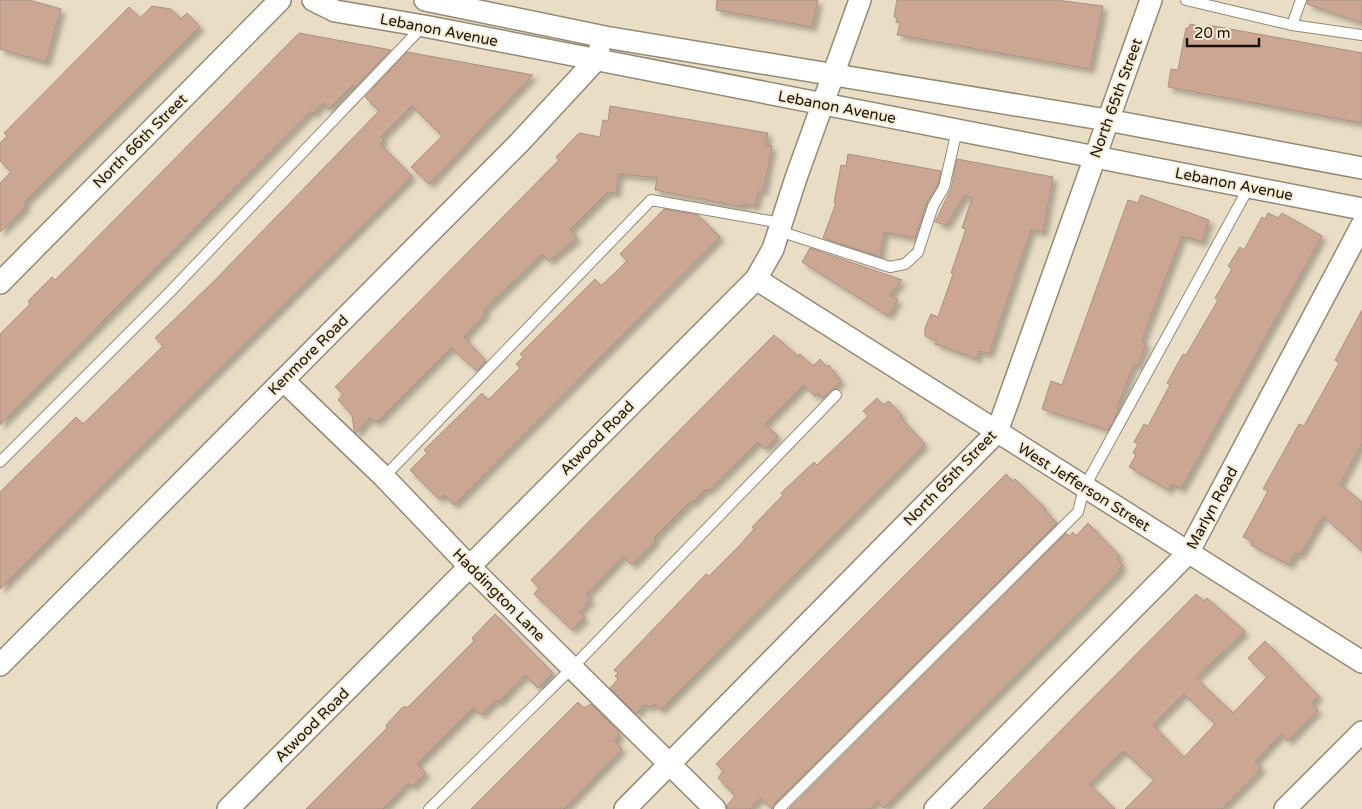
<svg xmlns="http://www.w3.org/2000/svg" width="1362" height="809" viewBox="0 0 1362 809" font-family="'Varela Round',sans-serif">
	<defs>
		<filter id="shadow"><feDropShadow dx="4.5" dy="4.5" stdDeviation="2.5" flood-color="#0004"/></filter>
	</defs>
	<rect width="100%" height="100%" fill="#e9ddc5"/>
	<g fill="#cba693" stroke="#aa9185" fill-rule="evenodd" filter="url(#shadow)">
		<polygon points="0,0 29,0 61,9 46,62 0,49"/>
		<polygon points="717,0 818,0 812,27 716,10"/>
		<polygon points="897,0 1056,0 1103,6 1090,69 897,35 900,23 896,22 897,18 894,17"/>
		<polygon points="1308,0 1362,0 1362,23 1307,4"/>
		<polygon points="152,6 171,9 181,19 187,13 200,27 25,202 25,208 0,232 0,183 11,172 0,161 0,143 7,136 4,133 129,7 140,18"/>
		<polygon points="1190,24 1208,28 1208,25 1362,53 1362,123 1168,87 1171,69 1178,70 1186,28 1189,28"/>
		<polygon points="299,33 391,50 355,87 353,85 329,109 323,103 313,114 311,111 0,425 0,334 30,304 28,301 52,277 55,280"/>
		<polygon points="407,52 533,75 429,184 411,167 442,136 412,106 381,137 384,140 380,144 412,176 0,589 0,492 76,417 83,424 163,346 155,338 214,281 379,111 365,97"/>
		<polygon points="610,106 768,133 765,145 772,146 765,183 763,191 759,191 755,206 743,204 743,207 655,190 657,178 619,174 616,193 608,192 570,230 577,238 549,261 542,254 484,310 486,313 464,337 486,361 477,371 451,348 377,422 370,418 356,433 354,430 352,415 338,400 343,394 335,387 559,160 556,157 579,133 600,137 603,120 608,121"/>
		<polygon points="848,154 941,171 938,184 926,204 915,238 884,232 880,257 823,238 836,203 834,203 841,165 846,166"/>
		<polygon points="957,159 1053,177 1043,232 1031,230 989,354 979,351 977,359 935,344 937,341 925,336 925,328 931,314 938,317 953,274 951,273 966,229 962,228 972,198 965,195 946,225 935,222 951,189"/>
		<polygon points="1141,195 1209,220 1202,242 1182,236 1145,331 1142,341 1146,343 1138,366 1134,364 1117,408 1119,410 1108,430 1042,409 1051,381 1062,385 1128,200 1138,203"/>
		<polygon points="664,209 698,215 720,237 454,505 444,495 439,499 410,470 427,453 424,450 482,393 488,400 520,368 516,364 523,357 520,354 595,279 601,286 627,261 620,254"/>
		<polygon points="1268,213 1278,218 1282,213 1322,236 1181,489 1172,484 1168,490 1129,467 1136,455 1133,453 1138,444 1134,442 1144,424 1148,426 1170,385 1167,383 1183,354 1186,355 1218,300 1215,298 1232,269 1228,266 1240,247 1244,250 1262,217 1265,219"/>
		<polygon points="810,248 902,280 890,295 898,300 888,316 802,262"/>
		<polygon points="1362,310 1362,443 1340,484 1362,502 1362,551 1323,516 1300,555 1296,553 1289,565 1251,545 1253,542 1243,537 1268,491 1263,489 1299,424 1304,426 1305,424 1339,363 1335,360"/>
		<polygon points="774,335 798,356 800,354 813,366 820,359 827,367 829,365 841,381 823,398 818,393 815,396 804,385 765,424 778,436 765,449 758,442 708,491 706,489 693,502 691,501 654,538 656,540 632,565 623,556 586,595 591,599 579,612 585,617 572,630 534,594 539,588 531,580"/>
		<polygon points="877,398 883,405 889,401 902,415 900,417 925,444 661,710 654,704 651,707 644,705 636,714 610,688 618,679 615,676 618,673 614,670 706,574 709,576 739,546 754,529 752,527 783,495 781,493 814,462 817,465 868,416 863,411"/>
		<polygon points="1006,474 1013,481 1015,479 1046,509 1045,511 1057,523 774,804 772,809 760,798 750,809 727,809 727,805 735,796 718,778 723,771 716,764"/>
		<polygon points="1088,523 1120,556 1117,559 1123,565 1119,569 1121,570 884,808 877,801 870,809 789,809 1066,533 1069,536 1073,532 1076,536"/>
		<path d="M 1196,594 L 1204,601 L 1207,598 L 1245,631 L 1196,678 L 1233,713 L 1267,677 L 1248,658 L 1265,641 L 1319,696 L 1311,704 L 1318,710 L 1288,741 L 1281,734 L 1255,762 L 1262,768 L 1222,809 L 1125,809 L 1154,780 L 1123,751 L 1089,784 L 1115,809 L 983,809 ZM 1184,694 L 1215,724 L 1184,757 L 1153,725 Z"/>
		<polygon points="495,614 553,673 538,688 525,675 499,702 496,700 481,715 473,708 417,764 426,773 412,787 408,783 383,809 306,809 387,728 386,725 403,707 408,707 474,641 472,638"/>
		<polygon points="578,702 584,708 591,704 619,732 618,734 620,736 614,741 622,749 564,809 471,809"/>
	</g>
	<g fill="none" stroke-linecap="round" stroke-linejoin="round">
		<g stroke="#958973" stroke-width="12">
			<g id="service">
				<polyline points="1186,0 1292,25 1362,35"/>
				<polyline points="1292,25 1301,0"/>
				<polyline points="779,231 890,267 905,264 918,252 933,206 944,187 957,130"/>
				<polyline points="0,462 168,294 423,26"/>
				<polyline points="384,477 651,200 781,223"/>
				<polyline points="429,809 572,668 836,395"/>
				<polyline points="779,809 1078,512 1084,488 1249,187"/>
			</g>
		</g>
		<g stroke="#958973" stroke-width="24">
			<g id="minor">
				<polyline points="313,0 335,11 424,26 1362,209"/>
				<polyline points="425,0 605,37 1107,120 1362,168"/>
				<polyline points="756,279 1362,662"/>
				<polyline points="0,283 280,0"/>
				<polyline points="283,380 384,477 469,566 715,809"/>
				<polyline points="0,665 520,142 595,61 599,51"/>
				<polyline points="228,809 756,279 773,249 796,178 860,0"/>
				<polyline points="625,809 997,432 1151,0"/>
				<polyline points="935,809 1188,553 1362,225"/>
				<polyline points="1285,809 1362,732"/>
			</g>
		</g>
		<use href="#service" stroke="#fff" stroke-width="10"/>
		<use href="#minor" stroke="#fff" stroke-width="21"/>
	</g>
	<g text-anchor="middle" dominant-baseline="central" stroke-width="4" stroke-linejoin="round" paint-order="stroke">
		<g font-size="15" fill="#17130a" stroke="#f7ead2">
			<text transform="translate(439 30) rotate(11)">Lebanon Avenue</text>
			<text transform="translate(1116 98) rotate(-70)">North 65th Street</text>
			<text transform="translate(837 107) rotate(11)">Lebanon Avenue</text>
			<text transform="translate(140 141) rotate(-45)">North 66th Street</text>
			<text transform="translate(1234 184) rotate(11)">Lebanon Avenue</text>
			<text transform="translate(308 355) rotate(-45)">Kenmore Road</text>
			<text transform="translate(597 438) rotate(-45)">Atwood Road</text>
			<text transform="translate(950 478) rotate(-46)">North 65th Street</text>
			<text transform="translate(1084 487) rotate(32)">West Jefferson Street</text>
			<text transform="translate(1212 508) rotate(-62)">Marlyn Road</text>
			<text transform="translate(499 595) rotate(45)">Haddington Lane</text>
			<text transform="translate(312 725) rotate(-45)">Atwood Road</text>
		</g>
	</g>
	<path d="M1187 38v8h72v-8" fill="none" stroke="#17130a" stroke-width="2.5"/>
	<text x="1194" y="38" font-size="15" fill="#17130a" stroke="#f7ead2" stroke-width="4" paint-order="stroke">20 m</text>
</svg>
